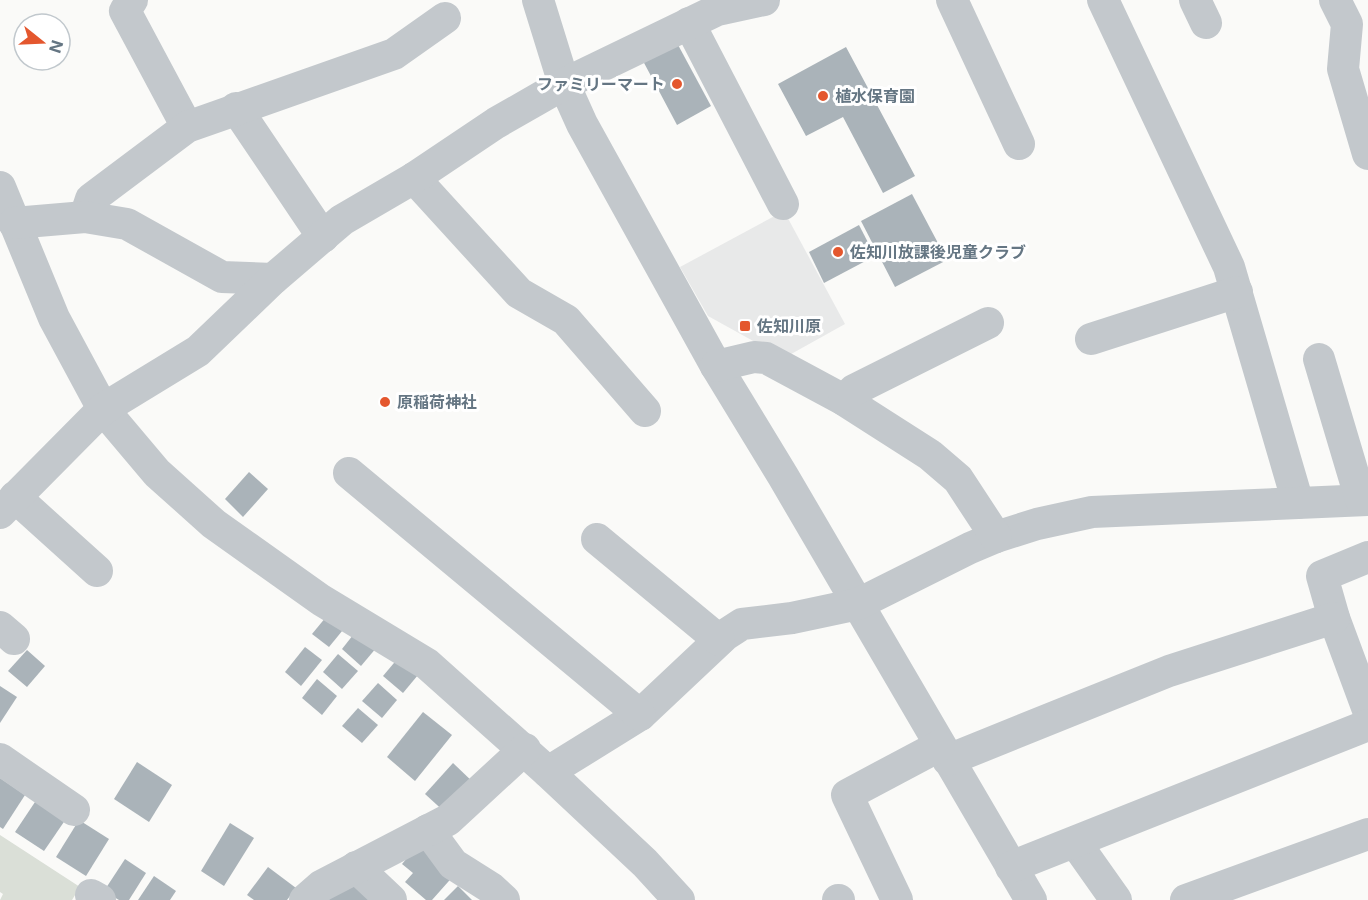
<svg xmlns="http://www.w3.org/2000/svg" width="1368" height="900" viewBox="0 0 1368 900" font-family="Inter,'Noto Sans JP',sans-serif">
	<rect width="100%" height="100%" fill="#fafaf8"/>
	<polygon fill="#e8e9e9" points="784,211 845,324 784,358 708,316 680,267"/>
	<polygon fill="#dadfd7" points="0,835 80,887 72,900 0,900 3,894 0,892"/>
	<g fill="#aab3b9">
		<polygon points="677,43 711,106 677,125 643,61"/>
		<polygon points="846,47 915,176 883,193 843,117 806,136 778,84"/>
		<polygon points="912,194 947,260 895,287 861,221"/>
		<polygon points="859,225 875,256 824,283 809,252"/>
		<polygon points="249,472 268,489 243,517 225,499"/>
		<polygon points="331,611 347,625 329,647 312,634"/>
		<polygon points="357,630 377,647 361,666 342,649"/>
		<polygon points="305,647 322,660 301,686 285,672"/>
		<polygon points="27,650 45,666 27,687 8,671"/>
		<polygon points="338,654 358,671 342,689 323,672"/>
		<polygon points="399,657 418,675 403,693 383,676"/>
		<polygon points="317,679 337,696 322,715 302,698"/>
		<polygon points="378,683 397,700 382,718 362,701"/>
		<polygon points="0,686 17,697 0,723"/>
		<polygon points="358,708 378,725 362,743 342,726"/>
		<polygon points="423,712 452,735 415,781 387,757"/>
		<polygon points="137,762 172,785 149,822 114,799"/>
		<polygon points="453,763 476,785 448,815 425,794"/>
		<polygon points="0,778 25,795 3,829 0,827"/>
		<polygon points="39,796 68,816 44,851 15,832"/>
		<polygon points="79,820 109,839 86,876 56,857"/>
		<polygon points="230,823 254,838 224,886 201,871"/>
		<polygon points="421,842 456,873 432,900 426,900 405,882 413,873 402,864"/>
		<polygon points="125,859 146,873 129,900 119,900 104,891"/>
		<polygon points="268,867 296,888 287,900 254,900 247,895"/>
		<polygon points="154,876 176,891 170,900 138,900"/>
		<polygon points="347,879 371,900 328,900"/>
		<polygon points="458,886 472,900 444,900"/>
	</g>
	<g fill="none" stroke-linecap="round" stroke-linejoin="round">
		<g stroke="#c3c8cc" stroke-width="32">
			<polyline points="132,0 125,11 187,127"/>
			<polyline points="538,0 564,84 582,124 716,366 783,476 1031,900"/>
			<polyline points="952,0 1019,144"/>
			<polyline points="1103,0 1229,267 1298,503"/>
			<polyline points="1195,0 1206,23"/>
			<polyline points="1335,0 1347,24 1343,69 1368,154"/>
			<polyline points="689,23 783,204"/>
			<polyline points="236,108 323,237"/>
			<polyline points="414,178 519,293 566,320 645,411"/>
			<polyline points="0,187 54,318 103,409 157,473 214,524 321,600 427,664 548,772 640,715 725,635 742,624 792,618 858,604 970,548 996,537 1037,524 1092,512 1368,500"/>
			<polyline points="85,217 91,199 187,127 394,54 445,18"/>
			<polyline points="14,223 85,217 127,224 222,277 273,279"/>
			<polyline points="1091,339 1237,292"/>
			<polyline points="1319,359 1361,500"/>
			<polyline points="716,366 754,357 766,358 844,400 930,455 958,479 996,537"/>
			<polyline points="844,400 854,390 988,323"/>
			<polyline points="349,473 640,715"/>
			<polyline points="15,497 97,571"/>
			<polyline points="0,513 103,409 198,351 273,279 342,220 414,178 496,123 564,84 717,10 764,0"/>
			<polyline points="597,539 719,640"/>
			<polyline points="1368,557 1322,576 1334,618 1368,710"/>
			<polyline points="0,627 14,639"/>
			<polyline points="0,759 74,810"/>
			<polyline points="948,760 1169,671 1334,618"/>
			<polyline points="548,772 645,863 679,900"/>
			<polyline points="428,830 453,864 491,888 504,900"/>
			<polyline points="1075,842 1116,900"/>
			<polyline points="356,867 391,900"/>
			<polyline points="1011,867 1368,725"/>
			<polyline points="91,895 100,900"/>
			<polyline points="305,900 321,886 448,820 525,749"/>
			<polyline points="838,900 839,900"/>
			<polyline points="897,900 847,795 939,746"/>
			<polyline points="1186,900 1368,834"/>
		</g>
	</g>
	<g fill="#e4572e" stroke="#fff" stroke-width="2">
		<circle cx="677" cy="84" r="6"/>
		<circle cx="823" cy="96" r="6"/>
		<circle cx="838" cy="252" r="6"/>
		<rect x="739" y="320" width="12" height="12" rx="3"/>
		<circle cx="385" cy="402" r="6"/>
	</g>
	<g text-anchor="middle" dominant-baseline="central" stroke-width="6" stroke-linejoin="round" paint-order="stroke">
		<g font-size="16" font-weight="bold" fill="#657683" stroke="#fff" text-anchor="start">
			<text x="665" y="84" text-anchor="end">ファミリーマート</text>
			<text x="835" y="96">植水保育園</text>
			<text x="850" y="252">佐知川放課後児童クラブ</text>
			<text x="757" y="326">佐知川原</text>
			<text x="397" y="402">原稲荷神社</text>
		</g>
	</g>
	<g transform="translate(42 42) rotate(108)"><circle r="28" fill="#ffffff" stroke="#c1c8cd" stroke-width="1.5"/>
	<path d="M0-4.5L10 22L0 15L-10 22Z" fill="#e4572e"/>
	<text y="-9" font-size="16" font-weight="bold" text-anchor="middle" fill="#657683">N</text>
	</g>
</svg>
